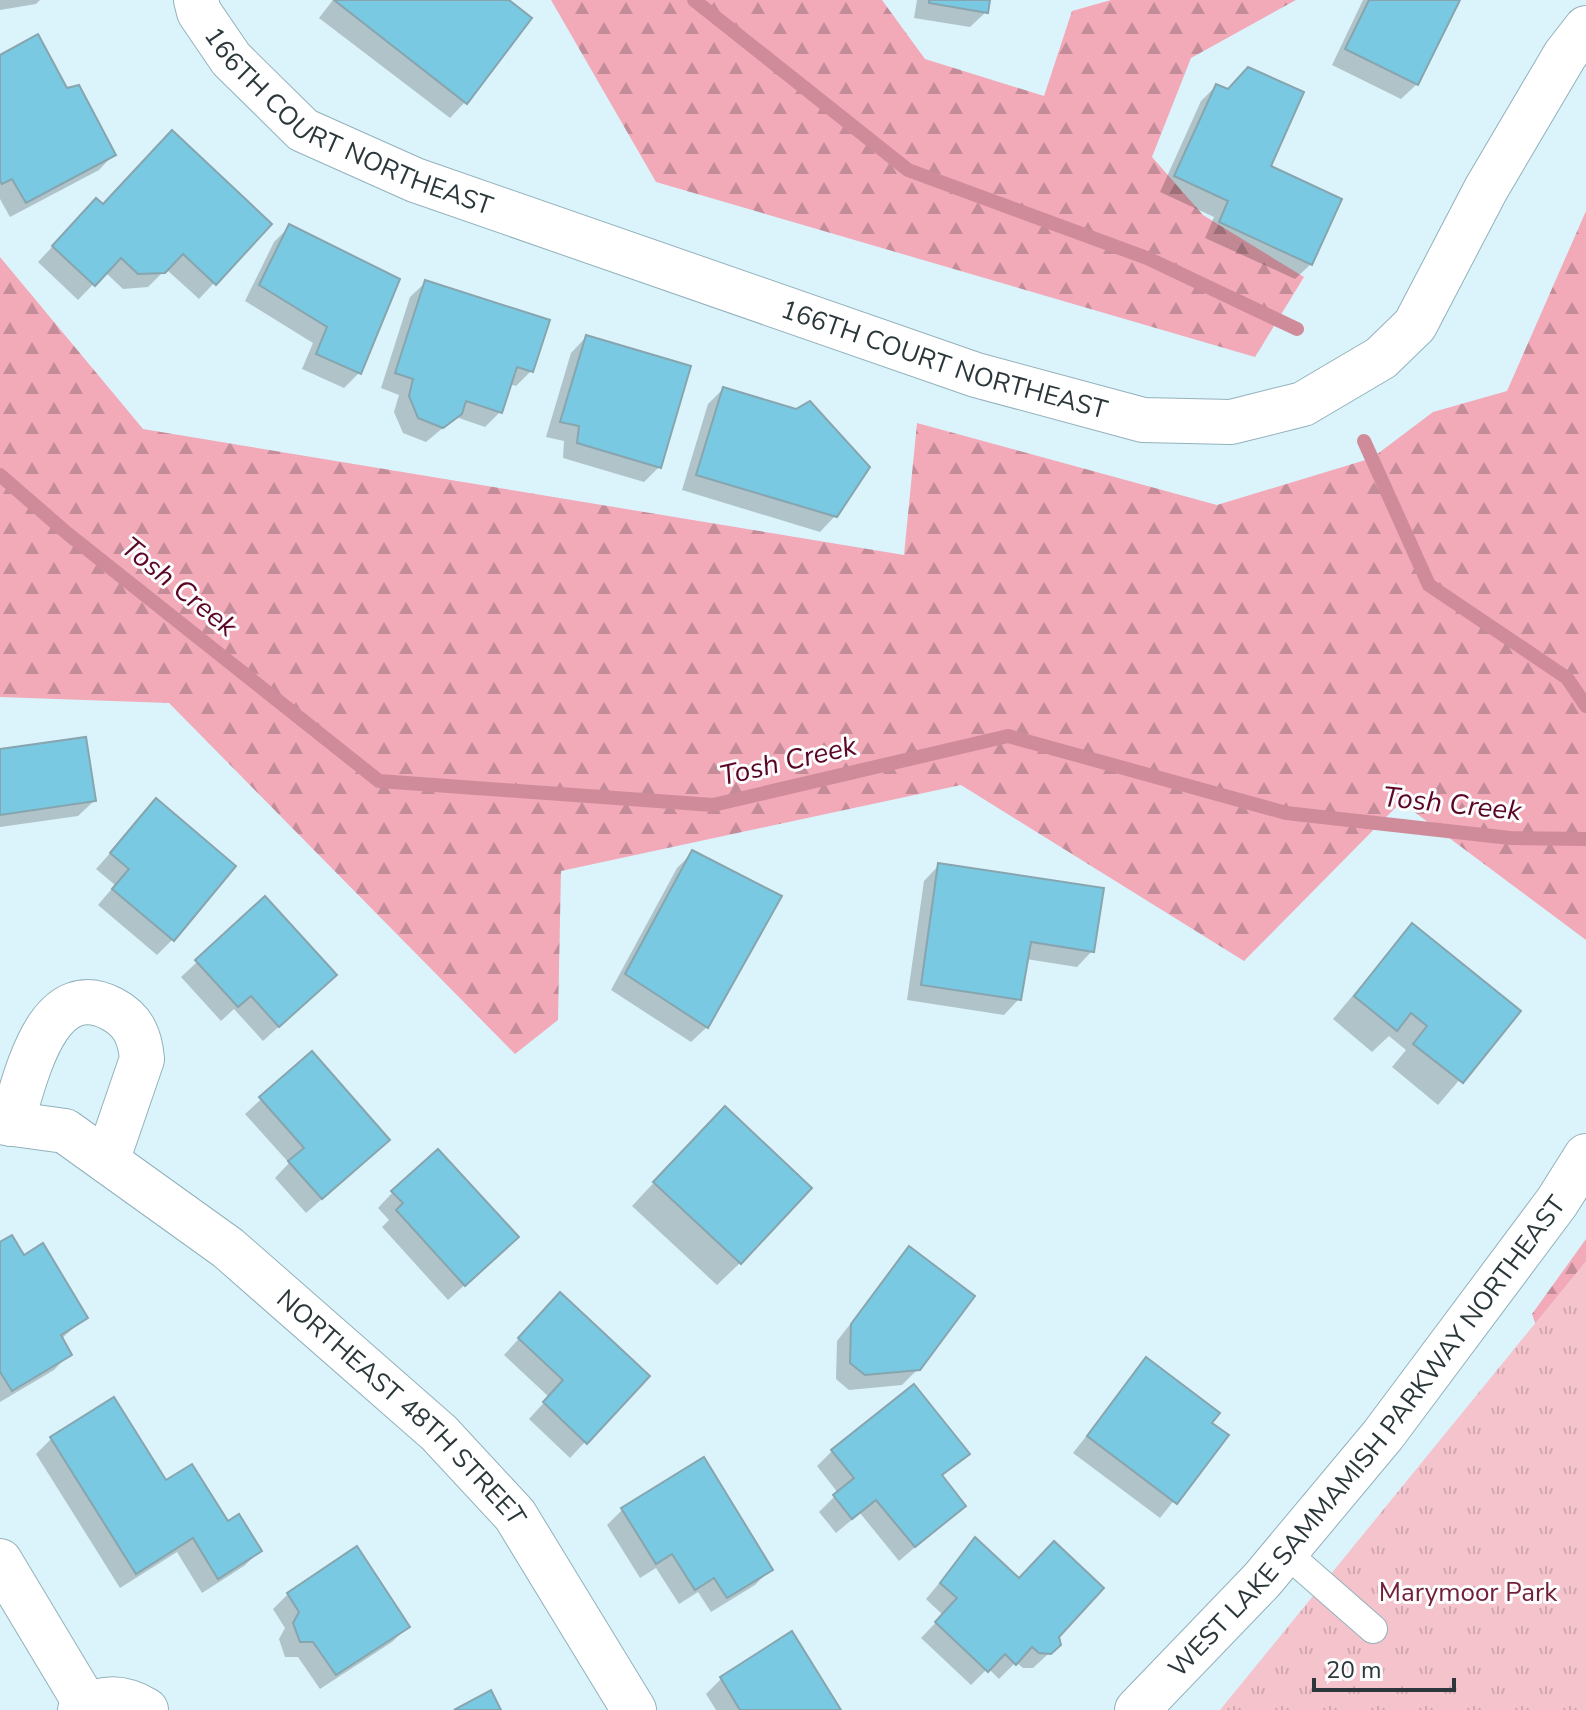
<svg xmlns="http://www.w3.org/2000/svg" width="1586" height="1710" viewBox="0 0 1586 1710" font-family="'Nunito Sans',sans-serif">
	<defs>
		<pattern id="forest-firs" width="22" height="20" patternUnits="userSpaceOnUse" patternTransform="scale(2)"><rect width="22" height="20" fill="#f2aab9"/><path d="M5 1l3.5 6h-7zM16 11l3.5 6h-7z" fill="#c48b98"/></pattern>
		<pattern id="park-tufts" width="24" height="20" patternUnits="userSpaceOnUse" patternTransform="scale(2)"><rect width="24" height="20" fill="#f4c3cc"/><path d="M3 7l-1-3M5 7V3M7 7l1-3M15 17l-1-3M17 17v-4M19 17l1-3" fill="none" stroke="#d1a8b0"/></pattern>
	</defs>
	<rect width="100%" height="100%" fill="#dbf4fc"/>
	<g fill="url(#forest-firs)">
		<polygon points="551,0 882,0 925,59 1044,96 1072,11 1111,0 1296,0 1191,58 1152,157 1203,215 1304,277 1255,357 656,182"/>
		<polygon points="1586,211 1586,940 1401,802 1244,961 961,785 561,871 558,1020 515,1054 169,703 0,697 0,257 143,429 904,555 917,423 1217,505 1372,458 1433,412 1507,391"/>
		<polygon points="1586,1239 1586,1364 1548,1360 1532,1314"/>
	</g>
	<polygon fill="url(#park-tufts)" points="1586,1261 1586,1710 1220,1710"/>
	<g fill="#0003">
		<polygon points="0,0 40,0 36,4 0,10"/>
		<polygon points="333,0 505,0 465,102 450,118 319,18"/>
		<polygon points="917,0 988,0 986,12 970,27 914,18"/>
		<polygon points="1363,0 1457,0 1417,84 1401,99 1332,65"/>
		<polygon points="0,57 66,90 114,154 99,170 10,217 0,199"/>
		<polygon points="1216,86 1268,167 1311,264 1295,279 1205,238 1214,217 1160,192 1201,101"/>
		<polygon points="102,206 269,224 199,299 166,269 148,287 123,289 105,272 78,300 38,262 81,216"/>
		<polygon points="290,226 398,280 359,373 344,388 302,369 313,343 245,301 274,242"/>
		<polygon points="426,282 531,371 516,386 509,384 500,412 485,427 456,417 426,442 403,433 394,412 399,395 381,388 410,297"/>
		<polygon points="586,337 659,467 644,482 563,458 564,441 546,437 571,353"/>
		<polygon points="723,389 835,516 820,532 682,490 708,404"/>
		<polygon points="0,751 94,801 78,816 0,827"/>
		<polygon points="156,801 173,939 157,955 98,905 115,885 96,869"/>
		<polygon points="692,853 707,1027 691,1042 611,990 677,868"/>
		<polygon points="939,865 1092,951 1077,967 1026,959 1019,999 1004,1015 907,1000 924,881"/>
		<polygon points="265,899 319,990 263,1041 234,1009 221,1021 181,977"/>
		<polygon points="1412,925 1518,1011 1438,1105 1392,1067 1406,1050 1389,1036 1372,1052 1333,1019"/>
		<polygon points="312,1053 372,1155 306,1213 275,1178 289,1163 245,1114"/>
		<polygon points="702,1131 740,1263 717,1285 632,1206"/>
		<polygon points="393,1192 501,1252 448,1300 382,1227 389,1220 378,1208"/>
		<polygon points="0,1244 23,1258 85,1318 61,1339 69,1354 54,1370 0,1402"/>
		<polygon points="909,1249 918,1369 902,1385 849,1390 836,1379 837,1341"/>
		<polygon points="545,1310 585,1442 570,1458 529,1419 549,1397 504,1355"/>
		<polygon points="1146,1360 1226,1435 1160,1518 1073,1453"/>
		<polygon points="113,1400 165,1483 228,1523 260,1551 244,1566 202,1593 177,1552 120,1588 36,1454 51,1439"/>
		<polygon points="832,1451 967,1454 941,1477 963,1506 899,1561 860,1513 836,1533 819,1512 838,1493 817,1466"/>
		<polygon points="622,1510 770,1569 755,1585 711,1612 698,1592 679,1604 656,1568 640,1578 607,1525"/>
		<polygon points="975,1540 1059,1644 1033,1668 1023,1668 1016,1662 999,1679 988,1668 971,1685 921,1638 943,1615 926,1599"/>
		<polygon points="288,1594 407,1627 392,1642 320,1689 298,1657 285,1657 279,1639 285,1628 273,1609"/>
		<polygon points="721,1679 839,1710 716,1710 706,1694"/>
	</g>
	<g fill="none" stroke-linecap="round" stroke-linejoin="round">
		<g stroke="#d08b9a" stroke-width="14">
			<polyline points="694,0 908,170 1147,258 1297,329"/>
			<polyline points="1364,441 1429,585 1567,678 1586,706"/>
			<polyline points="0,475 68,534 379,781 713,805 1008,736 1286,813 1510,838 1586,839"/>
		</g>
	</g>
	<g fill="#7ac9e2" stroke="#87a5af" stroke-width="2">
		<polygon points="334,0 509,0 532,18 467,104"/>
		<polygon points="929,0 990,0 988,13 929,3"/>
		<polygon points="1369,0 1460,0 1418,85 1345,49"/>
		<polygon points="38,34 67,88 79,85 116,155 26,203 12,179 2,184 0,181 0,55"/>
		<polygon points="1248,67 1304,92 1271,166 1342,199 1312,265 1219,222 1228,201 1174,176 1216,84 1228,89"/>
		<polygon points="172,130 272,224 216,285 183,254 165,273 138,274 121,258 95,286 52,246 96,198 103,204"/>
		<polygon points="289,224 400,279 361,374 316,354 327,327 259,285"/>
		<polygon points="425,280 550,320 533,372 517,367 502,413 466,401 462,414 443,428 418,418 409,396 413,379 395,373"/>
		<polygon points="586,335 691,366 661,468 577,443 579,426 560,422"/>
		<polygon points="723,387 796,409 810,401 870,467 837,517 696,475"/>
		<polygon points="86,737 96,801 0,815 0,749"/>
		<polygon points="156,798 236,866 174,941 112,889 129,869 110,853"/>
		<polygon points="692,850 782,896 708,1028 625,974"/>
		<polygon points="938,863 1104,888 1094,952 1031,942 1021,1000 921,985"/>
		<polygon points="265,896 337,975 279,1027 251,996 238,1007 195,960"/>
		<polygon points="1412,923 1521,1011 1463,1083 1413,1044 1427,1026 1411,1013 1397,1031 1354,996"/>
		<polygon points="312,1051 390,1140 322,1199 288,1161 304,1148 259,1097"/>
		<polygon points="725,1106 812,1188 741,1264 653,1182"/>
		<polygon points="438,1149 519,1237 465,1286 396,1210 403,1203 391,1191"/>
		<polygon points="12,1235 24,1255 43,1243 88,1318 61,1335 72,1355 12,1391 0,1372 0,1242"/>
		<polygon points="909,1246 975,1296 920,1370 865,1375 850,1363 851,1324"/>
		<polygon points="560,1292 650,1376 587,1444 543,1402 563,1380 518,1338"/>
		<polygon points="1146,1357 1220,1413 1212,1423 1229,1435 1177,1504 1087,1436"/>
		<polygon points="914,1384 970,1454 942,1475 966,1506 915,1547 876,1500 852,1519 833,1495 854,1478 831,1450"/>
		<polygon points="114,1397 166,1480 192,1464 228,1521 239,1514 262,1551 218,1579 193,1538 136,1574 50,1437"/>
		<polygon points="704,1457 773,1570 727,1598 714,1578 695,1590 672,1554 656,1564 621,1508"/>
		<polygon points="975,1537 1019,1578 1054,1541 1104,1588 1059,1637 1061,1645 1051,1654 1039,1653 1032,1647 1016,1665 1005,1654 988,1672 935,1622 957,1598 940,1583"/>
		<polygon points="357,1546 410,1627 336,1675 313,1642 300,1642 293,1623 299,1612 287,1593"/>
		<polygon points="792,1631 841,1710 740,1710 720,1677"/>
		<polygon points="491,1690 501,1710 454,1710"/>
	</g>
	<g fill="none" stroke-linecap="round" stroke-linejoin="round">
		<g stroke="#93b1bb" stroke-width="30">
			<polyline id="service" points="1285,1552 1373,1629"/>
		</g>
		<g stroke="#93b1bb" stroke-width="46">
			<g id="minor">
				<path id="s1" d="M 196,0 L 199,12 L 231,59 L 303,130 L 415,180 L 976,375 L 1143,420 L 1231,422 L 1303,404 L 1381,358 L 1415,325 L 1486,189 L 1565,55 L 1586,28"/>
				<path id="s2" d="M 0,1122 L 65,1131 L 228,1248 L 439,1433 L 515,1515 L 634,1710"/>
				<path d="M 11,1124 C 25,1083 45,974 112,1009 C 133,1020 140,1036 142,1059 L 107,1161"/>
				<polyline points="0,1561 87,1706"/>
				<path d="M 80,1710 C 103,1695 123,1696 146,1710"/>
			</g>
		</g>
		<g stroke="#93b1bb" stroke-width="46">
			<g id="secondary">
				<path id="s3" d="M 1137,1710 L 1262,1580 L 1383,1435 L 1557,1202 L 1586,1156"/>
			</g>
		</g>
		<use href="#service" stroke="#fff" stroke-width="28"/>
		<use href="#minor" stroke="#fff" stroke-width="44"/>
		<use href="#secondary" stroke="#fff" stroke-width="44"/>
	</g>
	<g text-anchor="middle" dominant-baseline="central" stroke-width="6" stroke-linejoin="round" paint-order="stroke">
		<g font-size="26" fill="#2b373b" stroke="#fcfcfc">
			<text stroke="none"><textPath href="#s1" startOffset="204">166TH COURT NORTHEAST</textPath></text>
			<text stroke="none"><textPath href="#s1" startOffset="852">166TH COURT NORTHEAST</textPath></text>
			<text stroke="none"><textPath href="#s2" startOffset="502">NORTHEAST 48TH STREET</textPath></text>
			<text stroke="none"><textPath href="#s3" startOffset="358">WEST LAKE SAMMAMISH PARKWAY NORTHEAST</textPath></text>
		</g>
		<g font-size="26" fill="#72203a" stroke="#fcfcfc">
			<text x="1468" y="1592">Marymoor Park</text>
		</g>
		<g font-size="28" font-style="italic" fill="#5a0526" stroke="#fcfcfc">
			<text transform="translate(179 587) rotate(39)">Tosh Creek</text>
			<text transform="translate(788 761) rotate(-13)">Tosh Creek</text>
			<text transform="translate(1452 804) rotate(6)">Tosh Creek</text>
		</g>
	</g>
	<path d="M1314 1678v12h140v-12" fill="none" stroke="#2b373b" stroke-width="4"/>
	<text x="1326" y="1678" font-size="24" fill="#2b373b" stroke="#fcfcfc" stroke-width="6" paint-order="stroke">20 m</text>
</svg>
